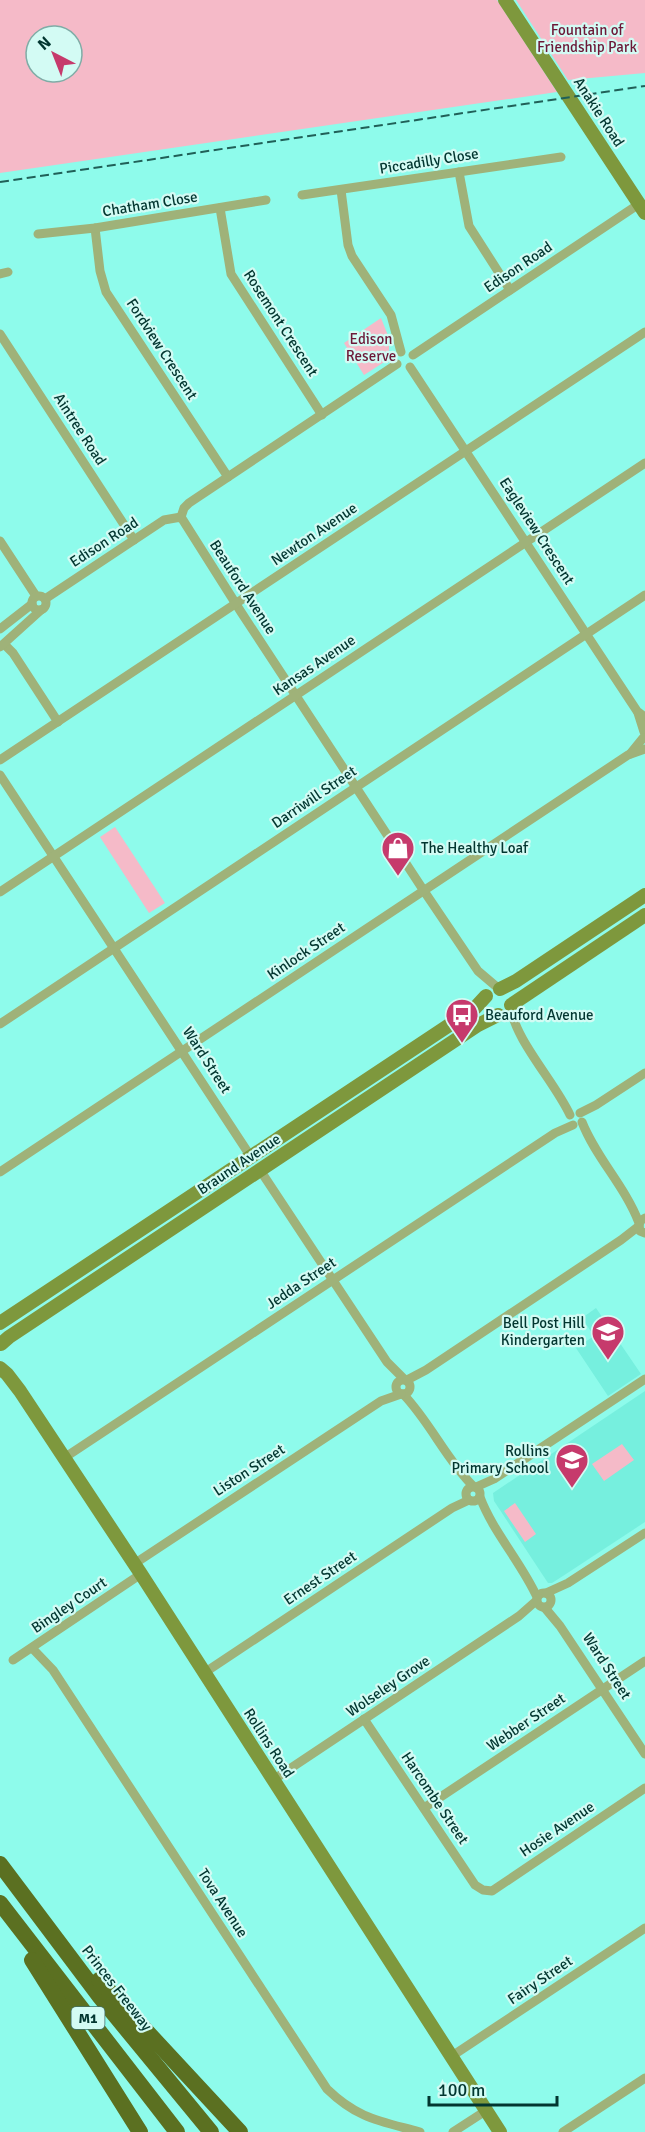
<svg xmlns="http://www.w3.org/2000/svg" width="645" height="2132" viewBox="0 0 645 2132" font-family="Signika,sans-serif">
	<rect width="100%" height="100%" fill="#8efbeb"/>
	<g fill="#76efde">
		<polygon points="596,1308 641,1374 608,1396 576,1348 594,1336 582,1318"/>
		<polygon points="645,1391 645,1522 566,1574 552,1583 548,1583 494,1501 493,1493"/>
	</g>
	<g fill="#f5bac8" fill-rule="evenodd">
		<path d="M 0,0 L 497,0 L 557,92 L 0,173 ZM 36,36 L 72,36 L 72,72 L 36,72 Z"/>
		<polygon points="516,0 645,0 645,73 568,80"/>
		<polygon points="381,318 389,338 389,359 364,375 344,343"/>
		<polygon points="115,827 165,903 149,913 100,837"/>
		<polygon points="622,1444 634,1460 604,1481 592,1464"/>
		<polygon points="515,1503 536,1534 525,1542 504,1511"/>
	</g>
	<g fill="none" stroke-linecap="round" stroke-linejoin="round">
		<g stroke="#9fb279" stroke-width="9">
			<polyline points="459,172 469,226 510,290"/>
			<polyline points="341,190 348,245 352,256 391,315 401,352"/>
			<polyline points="302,195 561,157"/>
			<polyline points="220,208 231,274 322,415"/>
			<polyline points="95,228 100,271 106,292 228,477"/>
			<polyline points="38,234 95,228 266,200"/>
			<polyline points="0,274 8,272"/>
			<polyline points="0,334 134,540"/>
			<polyline points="413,355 639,204"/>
			<polyline points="410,367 637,711 645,717"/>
			<polyline points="181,517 184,508 189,503 397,364"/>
			<polyline points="0,541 36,596"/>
			<circle cx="39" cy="603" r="7"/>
			<polyline points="45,599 164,520 181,517 241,612 424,891 478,971 498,988"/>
			<polyline points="0,629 32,604"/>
			<polyline points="4,644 13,653 58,722"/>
			<polyline points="0,647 41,610"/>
			<polyline points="638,713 644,732"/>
			<polyline points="630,754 643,738"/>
			<polyline points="0,760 645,332"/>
			<polyline points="0,775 251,1157"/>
			<polyline points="0,892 645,463"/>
			<path d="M 511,1007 C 514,1039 555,1082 570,1115"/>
			<polyline points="0,1024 645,595"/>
			<polyline points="580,1113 596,1105 645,1073"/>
			<path d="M 582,1122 C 596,1158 625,1186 639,1223"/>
			<polyline points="260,1170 387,1362 404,1379"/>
			<polyline points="0,1172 628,755 645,749"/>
			<polyline points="645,1218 640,1221 639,1226 640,1231 645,1233"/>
			<circle cx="403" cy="1387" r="7"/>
			<polyline points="407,1380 426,1370 621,1240 639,1226"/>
			<path d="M 403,1394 C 430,1422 446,1459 473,1486"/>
			<polyline points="64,1458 555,1133 573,1125"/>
			<circle cx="473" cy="1494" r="7"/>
			<polyline points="476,1487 494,1479 645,1379"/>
			<path d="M 480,1497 C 493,1532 521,1562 537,1597"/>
			<polyline points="134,1564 381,1401 401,1394"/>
			<circle cx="544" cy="1600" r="7"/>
			<polyline points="546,1593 568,1583 645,1533"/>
			<polyline points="545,1608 560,1626 645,1754"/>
			<path d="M 32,1648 L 53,1670 L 327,2089 C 358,2119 380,2121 420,2132"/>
			<polyline points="13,1660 141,1574"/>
			<polyline points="204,1673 452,1508 469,1500"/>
			<polyline points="364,1719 475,1885 483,1890 492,1891 645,1788"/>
			<polyline points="273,1780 519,1616 536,1601"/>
			<polyline points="424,1808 645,1661"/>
			<polyline points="452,2056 645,1928"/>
			<polyline points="453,2132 487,2110"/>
			<polyline points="563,2132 645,2078"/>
		</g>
		<g stroke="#7e983d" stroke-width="14">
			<polyline points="505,0 645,213"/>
			<polyline points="500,989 516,981 645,895"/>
			<polyline points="511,1005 645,915"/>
			<polyline points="0,1323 475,1008 486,996"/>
			<polyline points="1,1344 9,1337 478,1025 498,1015"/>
			<polyline points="0,1368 7,1374 20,1391 141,1574 500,2132"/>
		</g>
		<g stroke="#5b7021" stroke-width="16">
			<polyline points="0,1864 100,1997 211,2132"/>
			<polyline points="0,1903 177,2132"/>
			<polyline points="32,1960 140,2132"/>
			<polyline points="99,1980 240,2132"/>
		</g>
		<polyline stroke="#206058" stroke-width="2" stroke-dasharray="9 4.5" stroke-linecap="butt" points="0,182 645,86"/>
	</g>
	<defs>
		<g id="shop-pin" transform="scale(1.725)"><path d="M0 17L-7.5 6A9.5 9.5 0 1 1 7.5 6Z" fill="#c63a6c" stroke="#d3fbf4"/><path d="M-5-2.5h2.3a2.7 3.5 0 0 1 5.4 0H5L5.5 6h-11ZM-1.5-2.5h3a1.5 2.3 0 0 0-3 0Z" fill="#fff"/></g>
		<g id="bus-pin" transform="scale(1.725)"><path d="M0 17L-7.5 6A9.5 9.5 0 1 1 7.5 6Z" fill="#c63a6c" stroke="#d3fbf4"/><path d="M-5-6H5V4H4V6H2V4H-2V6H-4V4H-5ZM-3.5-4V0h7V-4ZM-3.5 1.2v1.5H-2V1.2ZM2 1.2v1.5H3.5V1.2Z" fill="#fff"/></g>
		<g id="school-pin" transform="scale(1.725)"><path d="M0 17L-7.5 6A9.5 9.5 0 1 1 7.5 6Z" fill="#c63a6c" stroke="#d3fbf4"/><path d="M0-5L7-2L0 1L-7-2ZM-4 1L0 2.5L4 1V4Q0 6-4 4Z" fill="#fff"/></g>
	</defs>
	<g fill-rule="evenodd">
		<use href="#shop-pin" x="398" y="848"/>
		<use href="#bus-pin" x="462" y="1015"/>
		<use href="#school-pin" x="608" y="1332"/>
		<use href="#school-pin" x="572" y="1460"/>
	</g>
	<g text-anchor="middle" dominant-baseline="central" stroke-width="4.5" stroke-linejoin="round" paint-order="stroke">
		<rect fill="#d3fbf4" stroke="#41716b" stroke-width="1.5" x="71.5" y="2007" width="33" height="22" rx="4.5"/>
		<g font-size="14" font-weight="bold" fill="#023630">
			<text x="88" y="2018">M1</text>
		</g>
		<g font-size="15" fill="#6c1837" stroke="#d3fbf4">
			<text x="587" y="30">Fountain of<tspan x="587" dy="17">Friendship Park</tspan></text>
			<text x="371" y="339">Edison<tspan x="371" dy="17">Reserve</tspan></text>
		</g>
		<g font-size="15" fill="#023630" stroke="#d3fbf4">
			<text transform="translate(599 112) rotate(57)">Anakie Road</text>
			<text transform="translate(429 161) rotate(-9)">Piccadilly Close</text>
			<text transform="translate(150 204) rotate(-9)">Chatham Close</text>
			<text transform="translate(518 267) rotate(-34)">Edison Road</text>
			<text transform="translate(281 323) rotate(57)">Rosemont Crescent</text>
			<text transform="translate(162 349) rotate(57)">Fordview Crescent</text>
			<text transform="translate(80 429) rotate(57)">Aintree Road</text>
			<text transform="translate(537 531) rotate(57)">Eagleview Crescent</text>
			<text transform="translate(314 534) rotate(-34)">Newton Avenue</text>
			<text transform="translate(104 542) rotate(-33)">Edison Road</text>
			<text transform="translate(243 587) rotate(57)">Beauford Avenue</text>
			<text transform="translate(314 665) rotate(-34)">Kansas Avenue</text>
			<text transform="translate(314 797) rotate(-34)">Darriwill Street</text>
			<text transform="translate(306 951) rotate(-34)">Kinlock Street</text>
			<text transform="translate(207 1060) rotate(57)">Ward Street</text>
			<text transform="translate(239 1164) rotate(-34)">Braund Avenue</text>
			<text transform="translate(301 1283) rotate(-34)">Jedda Street</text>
			<text transform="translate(249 1470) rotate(-33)">Liston Street</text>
			<text transform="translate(320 1578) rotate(-34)">Ernest Street</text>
			<text transform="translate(69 1605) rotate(-34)">Bingley Court</text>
			<text transform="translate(607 1666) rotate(57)">Ward Street</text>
			<text transform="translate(388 1686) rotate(-34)">Wolseley Grove</text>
			<text transform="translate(526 1722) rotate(-34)">Webber Street</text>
			<text transform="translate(269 1743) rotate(57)">Rollins Road</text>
			<text transform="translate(435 1798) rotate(56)">Harcombe Street</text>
			<text transform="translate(557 1829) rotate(-34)">Hosie Avenue</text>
			<text transform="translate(223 1903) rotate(57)">Tova Avenue</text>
			<text transform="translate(540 1980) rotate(-34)">Fairy Street</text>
			<text transform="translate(117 1988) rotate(52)">Princes Freeway</text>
		</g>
		<g font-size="15" fill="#023630" stroke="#d3fbf4" text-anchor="start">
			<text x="421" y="848">The Healthy Loaf</text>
			<text x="485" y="1015">Beauford Avenue</text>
			<text x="585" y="1323" text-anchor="end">Bell Post Hill<tspan x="585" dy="17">Kindergarten</tspan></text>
			<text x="549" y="1451" text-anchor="end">Rollins<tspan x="549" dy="17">Primary School</tspan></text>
		</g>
	</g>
	<g transform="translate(54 54) rotate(318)"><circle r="28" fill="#d3fbf4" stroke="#7faca6" stroke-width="1.5"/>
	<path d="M0-4.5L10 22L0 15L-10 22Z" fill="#c63a6c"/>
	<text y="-9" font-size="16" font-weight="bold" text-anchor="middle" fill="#023630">N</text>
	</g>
	<path d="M429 2096v9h128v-9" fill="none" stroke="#023630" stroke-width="3"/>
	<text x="438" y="2096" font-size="18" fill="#023630" stroke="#d3fbf4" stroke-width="4.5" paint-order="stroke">100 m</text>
</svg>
